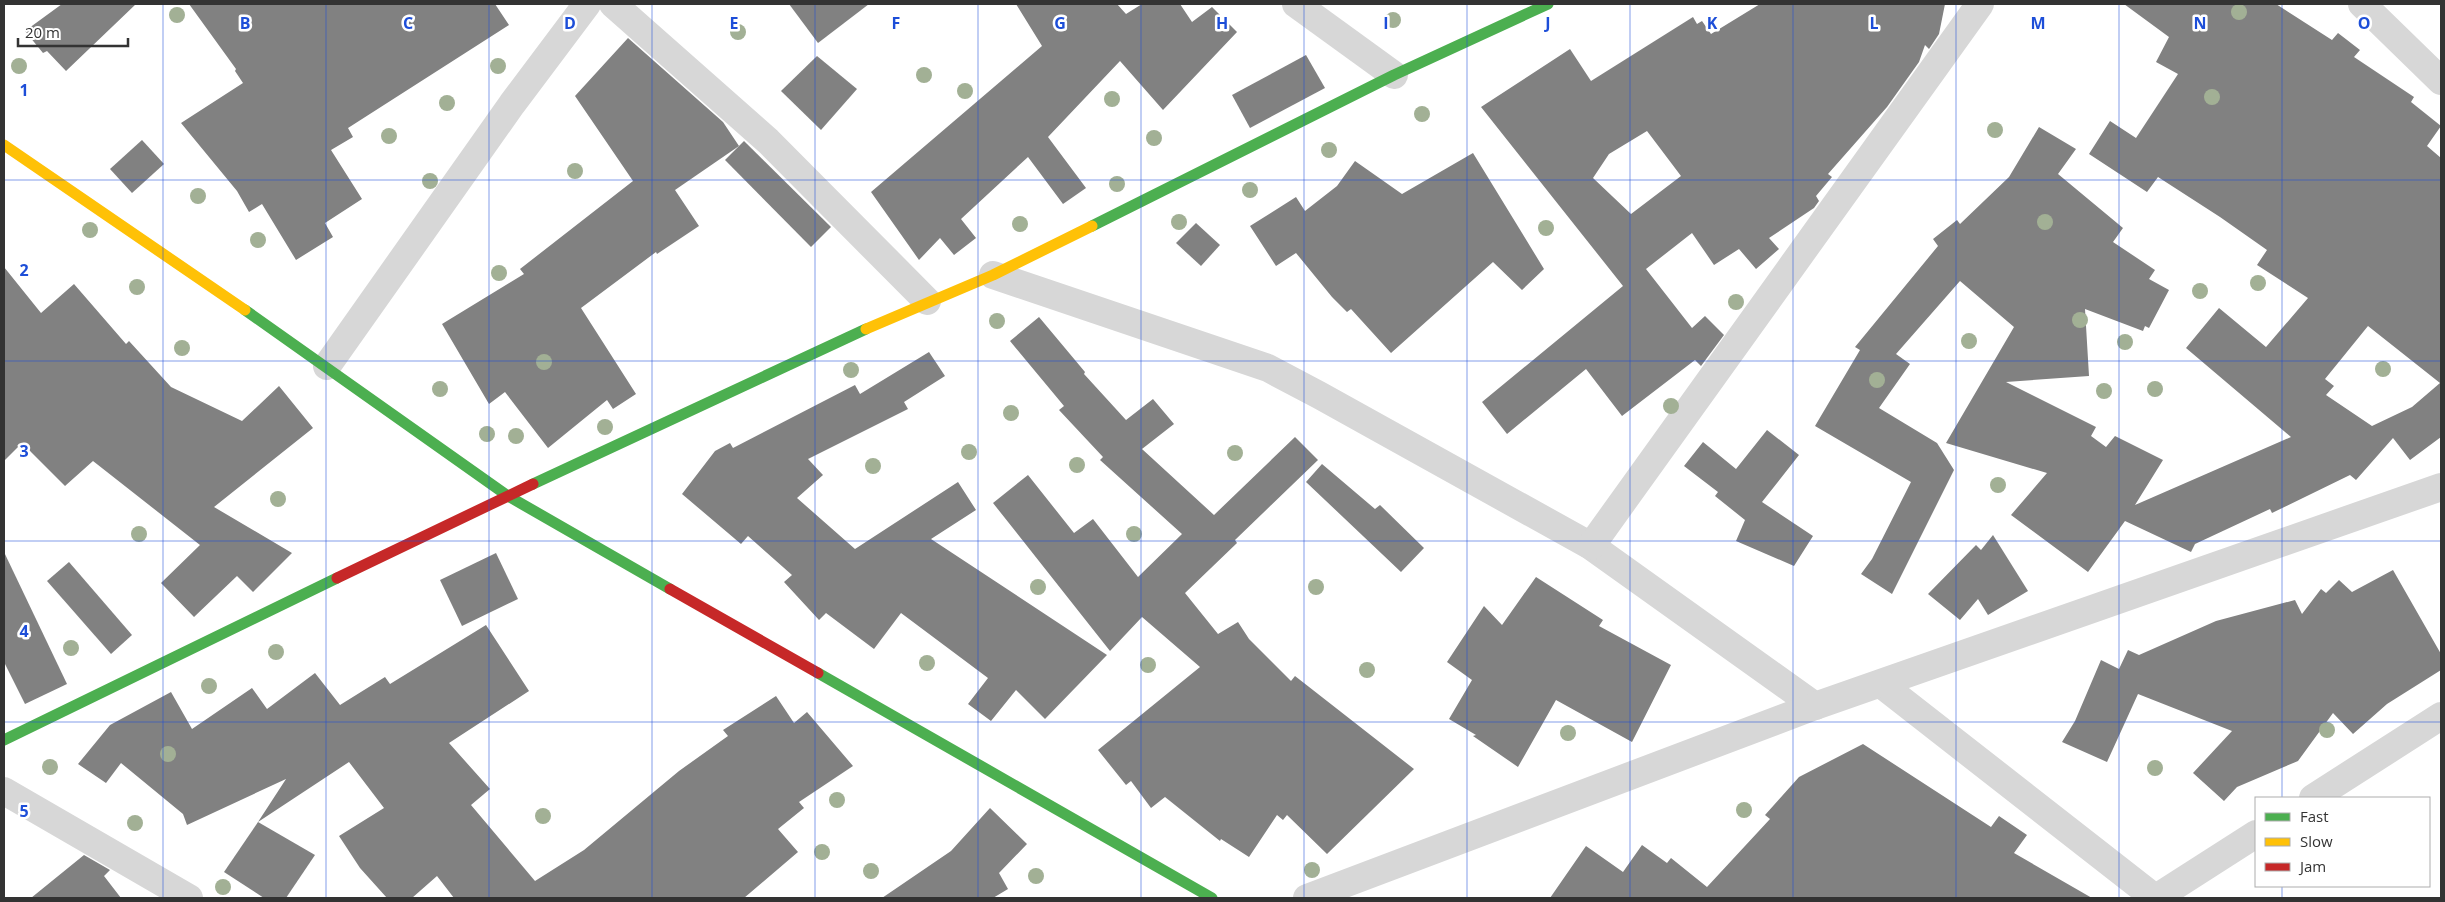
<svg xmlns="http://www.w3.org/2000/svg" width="2445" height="902" viewBox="0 0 2445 902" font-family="'Open Sans',sans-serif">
	<rect width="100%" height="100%" fill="#fff"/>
	<g fill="#818181" fill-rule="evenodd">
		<polygon points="62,4 136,4 66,71 47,51 43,53 25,31"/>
		<polygon points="189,4 495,4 509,25 348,128 353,137 331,150 362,199 325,223 333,237 296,260 262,204 249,212 237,191 181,123 243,83 235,71 236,69"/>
		<polygon points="789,4 869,4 818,43"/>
		<polygon points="1016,4 1117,4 1126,14 1142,4 1180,4 1192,22 1212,7 1237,32 1163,110 1120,61 1048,137 1086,188 1063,204 1028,157 961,219 976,238 954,255 940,238 919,260 871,192 1042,46"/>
		<path d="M 1760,4 L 1945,4 L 1939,34 L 1929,49 L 1925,45 L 1919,62 L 1887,107 L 1828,174 L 1832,177 L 1816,196 L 1819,201 L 1814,208 L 1769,238 L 1779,249 L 1756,269 L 1739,249 L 1714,265 L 1692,233 L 1646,269 L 1692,328 L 1705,316 L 1724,335 L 1701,366 L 1695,360 L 1622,416 L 1586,369 L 1507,434 L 1482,402 L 1623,286 L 1481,107 L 1570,49 L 1591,81 L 1693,17 L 1697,24 L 1702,21 L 1711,34 ZM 1647,131 L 1681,176 L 1631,214 L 1593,178 L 1609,154 Z"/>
		<path d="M 2124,4 L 2276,4 L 2332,40 L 2338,33 L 2360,50 L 2354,57 L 2414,97 L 2411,102 L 2441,126 L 2427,146 L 2441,158 L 2441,437 L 2410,460 L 2393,438 L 2356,480 L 2350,475 L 2272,513 L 2270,509 L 2195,544 L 2191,552 L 2125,521 L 2088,572 L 2011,515 L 2047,473 L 1946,443 L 2014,327 L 1960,281 L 1896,354 L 1910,364 L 1879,408 L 1937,443 L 1954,470 L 1892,594 L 1861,574 L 1872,559 L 1911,482 L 1815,426 L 1860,350 L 1855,347 L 1938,246 L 1933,239 L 1957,220 L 1960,224 L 2009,177 L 2039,127 L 2076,149 L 2058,174 L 2123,228 L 2113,242 L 2155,270 L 2149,279 L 2169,290 L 2149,328 L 2145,326 L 2143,331 L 2085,309 L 2089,376 L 2006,382 L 2096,427 L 2091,436 L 2106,447 L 2115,436 L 2163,460 L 2135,505 L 2291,437 L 2186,348 L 2219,308 L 2266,347 L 2308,298 L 2257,265 L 2267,250 L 2220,217 L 2158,177 L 2147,192 L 2089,154 L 2110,121 L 2136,138 L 2178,74 L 2156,62 L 2169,37 ZM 2368,326 L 2440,383 L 2412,407 L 2372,426 L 2326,395 L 2334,386 L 2325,379 Z"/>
		<polygon points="628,38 723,122 739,146 675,190 699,226 657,254 656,252 581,308 636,394 613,409 607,400 548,448 505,392 489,404 442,324 524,274 520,269 633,181 575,96"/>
		<polygon points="1306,55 1325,88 1250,128 1232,95"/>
		<polygon points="817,56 857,89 821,130 781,91"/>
		<polygon points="142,140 164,164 132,193 110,169"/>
		<polygon points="744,141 831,227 811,247 725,160"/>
		<polygon points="1473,153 1544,269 1522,290 1493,262 1391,353 1351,309 1347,312 1332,297 1296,253 1276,266 1250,226 1296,197 1305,211 1337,186 1355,161 1402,194"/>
		<polygon points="1196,223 1220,245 1201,266 1176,243"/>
		<polygon points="4,267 41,313 74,284 126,344 129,341 171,387 242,421 279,386 313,428 214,507 292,553 253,592 237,576 194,617 161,583 200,545 93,461 65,486 22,443 4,461"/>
		<polygon points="1039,317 1085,372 1084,374 1126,420 1153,399 1174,424 1142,449 1214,515 1295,437 1318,460 1235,540 1237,543 1185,593 1218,634 1238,622 1249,639 1291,681 1295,676 1414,769 1327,854 1287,815 1283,820 1277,815 1249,857 1221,839 1220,841 1165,797 1151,808 1131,781 1126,785 1098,750 1200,667 1142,617 1110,651 993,503 1028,475 1074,533 1093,519 1138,577 1182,534 1100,460 1103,457 1059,410 1064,406 1010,341"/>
		<polygon points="929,352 945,376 904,402 908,409 808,459 823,475 797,498 855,549 958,482 976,510 931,539 1107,655 1045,719 1016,690 991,721 968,704 988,678 901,613 874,649 826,613 819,620 784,582 792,575 748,536 741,544 682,494 715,451 730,443 733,448 855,385 860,394"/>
		<polygon points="1767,430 1799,455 1762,502 1813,536 1794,566 1736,541 1745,520 1715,496 1718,492 1684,466 1703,442 1736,469"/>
		<polygon points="1322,464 1375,509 1380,505 1424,548 1401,572 1306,482"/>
		<polygon points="1993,535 2028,591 1988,615 1978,599 1960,620 1928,594 1976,545 1981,550"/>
		<polygon points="4,552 67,684 25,704 4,662"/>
		<polygon points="496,553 518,599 462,626 440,580"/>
		<polygon points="69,562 132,635 111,654 47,581"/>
		<polygon points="2393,570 2441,654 2441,670 2387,704 2353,734 2333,713 2298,761 2237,787 2224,801 2193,773 2232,731 2138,694 2107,762 2062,742 2075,721 2101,660 2119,669 2128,650 2139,655 2216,621 2295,600 2302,614 2321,589 2326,593 2339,580 2352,592"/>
		<polygon points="1536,577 1603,620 1599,626 1671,665 1632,742 1556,700 1518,767 1473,736 1476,735 1449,719 1472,680 1447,662 1484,606 1502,625"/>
		<polygon points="486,625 529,691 449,743 490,789 471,805 535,881 584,850 679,771 728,736 723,730 776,696 794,723 807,712 853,766 799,802 804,808 778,829 798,852 744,898 454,898 437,876 412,898 387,898 360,868 339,836 384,808 349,762 258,822 286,779 187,825 183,814 121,763 106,783 78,764 110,725 171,692 192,729 252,688 267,709 315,673 340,705 385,677 390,684"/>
		<polygon points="1863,744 1991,827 1999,816 2027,835 2014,853 2092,898 1550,898 1586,846 1623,872 1642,845 1667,863 1671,858 1707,887 1770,819 1765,815 1799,777"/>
		<polygon points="990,808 1027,844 999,873 1008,889 993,898 882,898 951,851"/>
		<polygon points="258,822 315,855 286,898 264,898 224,872"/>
		<polygon points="84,855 110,870 104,876 121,898 31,898"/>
	</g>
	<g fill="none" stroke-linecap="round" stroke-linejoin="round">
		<g stroke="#d7d7d7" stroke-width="28">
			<polyline points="613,4 768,141 927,301"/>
			<polyline points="1296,4 1394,75"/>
			<polyline points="2362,4 2441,81"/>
			<polyline points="993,275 1268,368 1319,395 1591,546 1815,706"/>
			<polyline points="327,366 512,104 587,4"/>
			<polyline points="1591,546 1980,4"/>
			<polyline points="1881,684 2155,898"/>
			<polyline points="4,791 189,898"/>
			<polyline points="2313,798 2441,716"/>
			<polyline points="1307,898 1815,706 2441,487"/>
			<polyline points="2156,898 2256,834"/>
		</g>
		<g stroke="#4caf50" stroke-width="11">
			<polyline points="1092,226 1394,75 1548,4"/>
			<polyline points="245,310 508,496 670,589"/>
			<polyline points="533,484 866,329"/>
			<polyline points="818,673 1212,898"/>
			<polyline points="4,740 337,578"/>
		</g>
		<g stroke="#ffc107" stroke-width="11">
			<polyline points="4,145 245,310"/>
			<polyline points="866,329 993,275 1092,226"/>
		</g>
		<g stroke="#c62828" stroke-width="11">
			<polyline points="337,578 533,484"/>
			<polyline points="670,589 818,673"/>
		</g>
	</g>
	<g fill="#a2b095">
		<circle cx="2239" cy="12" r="8"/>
		<circle cx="177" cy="15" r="8"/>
		<circle cx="1393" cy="20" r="8"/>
		<circle cx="738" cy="32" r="8"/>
		<circle cx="19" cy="66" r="8"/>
		<circle cx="498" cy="66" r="8"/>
		<circle cx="924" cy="75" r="8"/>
		<circle cx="965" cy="91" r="8"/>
		<circle cx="2212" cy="97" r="8"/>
		<circle cx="1112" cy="99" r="8"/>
		<circle cx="447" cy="103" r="8"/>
		<circle cx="1422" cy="114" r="8"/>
		<circle cx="1995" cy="130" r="8"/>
		<circle cx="389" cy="136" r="8"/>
		<circle cx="1154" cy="138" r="8"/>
		<circle cx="1329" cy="150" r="8"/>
		<circle cx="575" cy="171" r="8"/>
		<circle cx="430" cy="181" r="8"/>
		<circle cx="1117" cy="184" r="8"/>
		<circle cx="1250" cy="190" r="8"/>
		<circle cx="198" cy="196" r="8"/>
		<circle cx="1179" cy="222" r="8"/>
		<circle cx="2045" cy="222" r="8"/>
		<circle cx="1020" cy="224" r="8"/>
		<circle cx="1546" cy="228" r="8"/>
		<circle cx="90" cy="230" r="8"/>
		<circle cx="258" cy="240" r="8"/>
		<circle cx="499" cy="273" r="8"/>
		<circle cx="2258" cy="283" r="8"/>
		<circle cx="137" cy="287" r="8"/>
		<circle cx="2200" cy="291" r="8"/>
		<circle cx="1736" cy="302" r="8"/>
		<circle cx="2080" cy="320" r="8"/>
		<circle cx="997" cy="321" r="8"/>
		<circle cx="1969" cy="341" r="8"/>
		<circle cx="2125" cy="342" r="8"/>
		<circle cx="182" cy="348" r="8"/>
		<circle cx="544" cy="362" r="8"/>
		<circle cx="2383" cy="369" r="8"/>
		<circle cx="851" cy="370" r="8"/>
		<circle cx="1877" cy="380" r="8"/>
		<circle cx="440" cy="389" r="8"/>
		<circle cx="2155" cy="389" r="8"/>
		<circle cx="2104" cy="391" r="8"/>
		<circle cx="1671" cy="406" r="8"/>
		<circle cx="1011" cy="413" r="8"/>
		<circle cx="605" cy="427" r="8"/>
		<circle cx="487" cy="434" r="8"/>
		<circle cx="516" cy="436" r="8"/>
		<circle cx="969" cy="452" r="8"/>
		<circle cx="1235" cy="453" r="8"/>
		<circle cx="1077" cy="465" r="8"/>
		<circle cx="873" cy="466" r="8"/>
		<circle cx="1998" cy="485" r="8"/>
		<circle cx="278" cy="499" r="8"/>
		<circle cx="139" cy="534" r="8"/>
		<circle cx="1134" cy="534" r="8"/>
		<circle cx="1038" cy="587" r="8"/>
		<circle cx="1316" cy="587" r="8"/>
		<circle cx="71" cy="648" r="8"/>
		<circle cx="276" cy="652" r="8"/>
		<circle cx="927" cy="663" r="8"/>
		<circle cx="1148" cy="665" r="8"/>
		<circle cx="1367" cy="670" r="8"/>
		<circle cx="209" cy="686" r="8"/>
		<circle cx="2327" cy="730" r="8"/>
		<circle cx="1568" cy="733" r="8"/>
		<circle cx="168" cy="754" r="8"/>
		<circle cx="50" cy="767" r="8"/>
		<circle cx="2155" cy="768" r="8"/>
		<circle cx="837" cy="800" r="8"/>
		<circle cx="1744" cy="810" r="8"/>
		<circle cx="543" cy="816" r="8"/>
		<circle cx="135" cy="823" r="8"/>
		<circle cx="822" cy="852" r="8"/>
		<circle cx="1312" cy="870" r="8"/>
		<circle cx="871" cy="871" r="8"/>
		<circle cx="1036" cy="876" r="8"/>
		<circle cx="223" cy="887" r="8"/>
	</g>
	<path fill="none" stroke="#1d4ed8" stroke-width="1" stroke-opacity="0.55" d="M 163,4 L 163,898M 326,4 L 326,898M 489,4 L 489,898M 652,4 L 652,898M 815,4 L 815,898M 978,4 L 978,898M 1141,4 L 1141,898M 1304,4 L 1304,898M 1467,4 L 1467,898M 1630,4 L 1630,898M 1793,4 L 1793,898M 1956,4 L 1956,898M 2119,4 L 2119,898M 2282,4 L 2282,798M 4,180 L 2441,180M 4,361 L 2441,361M 4,541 L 2441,541M 4,722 L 2441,722M 2282,886 L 2282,898"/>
	<g font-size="16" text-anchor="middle" font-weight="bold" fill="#1d4ed8" stroke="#fff" stroke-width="5" stroke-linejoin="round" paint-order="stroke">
		<text x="245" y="29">B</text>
		<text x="408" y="29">C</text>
		<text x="570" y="29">D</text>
		<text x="734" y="29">E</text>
		<text x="896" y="29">F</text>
		<text x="1060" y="29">G</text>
		<text x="1222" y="29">H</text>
		<text x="1386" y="29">I</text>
		<text x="1548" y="29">J</text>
		<text x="1712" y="29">K</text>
		<text x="1874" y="29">L</text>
		<text x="2038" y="29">M</text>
		<text x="2200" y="29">N</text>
		<text x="2364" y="29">O</text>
		<text x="24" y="96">1</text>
		<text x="24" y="276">2</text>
		<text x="24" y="457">3</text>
		<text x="24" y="637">4</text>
		<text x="24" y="817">5</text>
	</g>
	<rect width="2445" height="902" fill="none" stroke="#333333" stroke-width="10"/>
	<rect x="2255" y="797" width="175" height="90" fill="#ffffff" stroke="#adadad"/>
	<rect x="2265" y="813" width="25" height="8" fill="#4caf50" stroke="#adadad"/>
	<text x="2300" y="822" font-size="15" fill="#333333">Fast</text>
	<rect x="2265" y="838" width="25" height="8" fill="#ffc107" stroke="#adadad"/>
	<text x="2300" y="847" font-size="15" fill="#333333">Slow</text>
	<rect x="2265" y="863" width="25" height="8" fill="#c62828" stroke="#adadad"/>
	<text x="2300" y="872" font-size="15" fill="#333333">Jam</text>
	<path d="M18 38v8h110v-8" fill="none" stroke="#333333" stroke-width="2.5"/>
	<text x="25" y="38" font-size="15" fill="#333333" stroke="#ffffff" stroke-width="4" paint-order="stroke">20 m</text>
</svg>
